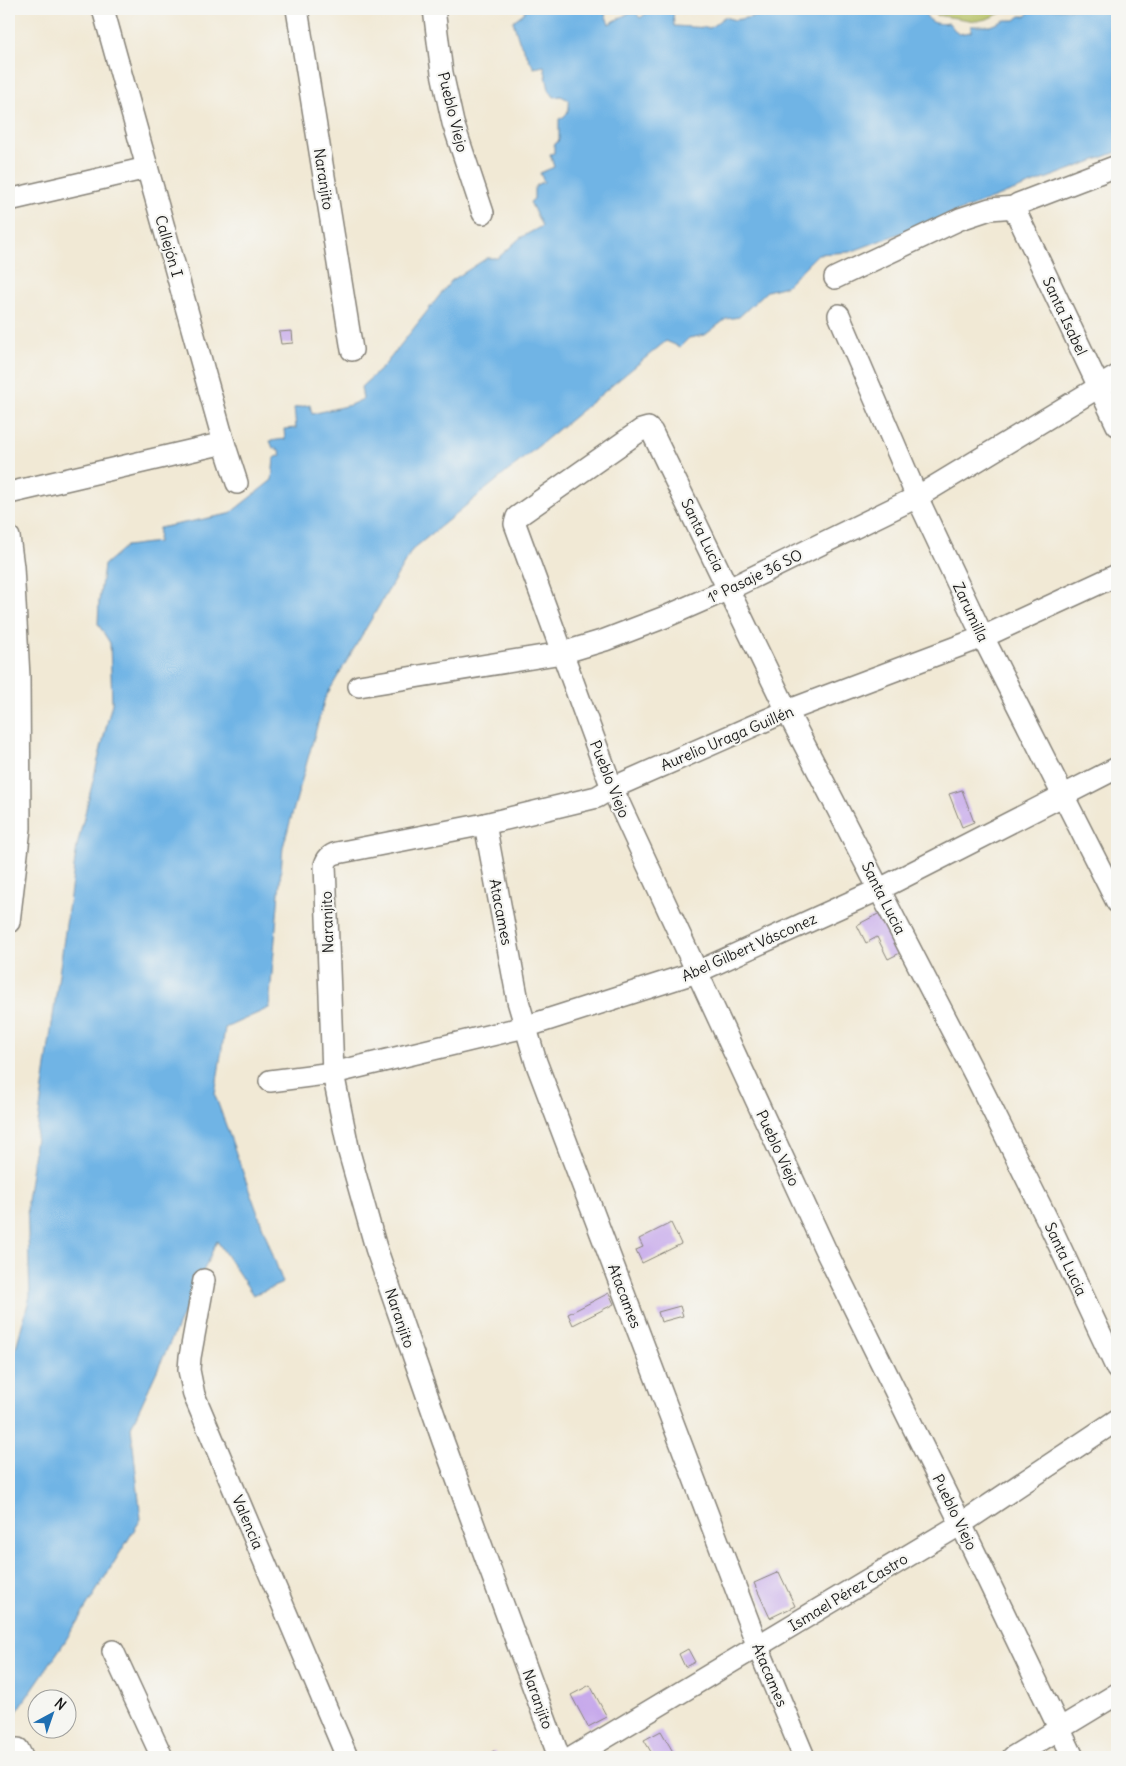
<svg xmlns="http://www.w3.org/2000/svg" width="1126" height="1766" viewBox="0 0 1126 1766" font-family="Delius,sans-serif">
	<rect width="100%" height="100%" fill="#f6f6f2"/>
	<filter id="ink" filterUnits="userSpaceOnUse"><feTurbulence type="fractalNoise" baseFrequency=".02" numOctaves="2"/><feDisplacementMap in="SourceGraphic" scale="10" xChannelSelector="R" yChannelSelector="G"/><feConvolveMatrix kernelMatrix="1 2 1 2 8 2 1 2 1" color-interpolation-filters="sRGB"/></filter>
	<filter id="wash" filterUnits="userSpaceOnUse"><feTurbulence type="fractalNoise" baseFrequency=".0096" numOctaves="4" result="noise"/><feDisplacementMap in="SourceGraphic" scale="20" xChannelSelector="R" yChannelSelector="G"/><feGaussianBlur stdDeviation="1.12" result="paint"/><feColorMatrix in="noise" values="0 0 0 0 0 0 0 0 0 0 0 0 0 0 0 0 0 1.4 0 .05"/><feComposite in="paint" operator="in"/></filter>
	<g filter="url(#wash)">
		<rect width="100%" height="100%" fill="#f1e9d5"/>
		<polygon fill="#b4c062" stroke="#686e3f" points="936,9 1010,9 987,19 976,21 936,15"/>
		<path fill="#6fb4e5" stroke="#466880" d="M 525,9 L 603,9 L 609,24 L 634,10 L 640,18 L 652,9 L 673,9 L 674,26 L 710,28 L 724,17 L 735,20 L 778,12 L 782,9 L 922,9 C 929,22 934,25 949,23 L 958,34 L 971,32 L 971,26 L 991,26 L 1005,20 L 1015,20 L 1020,16 L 1027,16 L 1030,9 L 1117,9 L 1117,152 L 850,252 L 818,254 L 786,286 L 767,291 L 739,317 L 726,319 L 705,335 L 689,338 L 680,347 L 666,341 L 412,550 L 325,698 L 283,847 L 269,1008 L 225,1028 L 215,1095 L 283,1283 L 253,1295 L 217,1241 L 131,1427 L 141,1519 L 64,1643 L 9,1723 L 9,1373 L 30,1296 L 27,1201 L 77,846 L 112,703 L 110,643 L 98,624 L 99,601 L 104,565 L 126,546 L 158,542 L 159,528 L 229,514 L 272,480 L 274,458 L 281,455 L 279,450 L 273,448 L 270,441 L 285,439 L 284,429 L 296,428 L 294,408 L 310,405 L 312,414 L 350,405 L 363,399 L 361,387 L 384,366 L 451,281 L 487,258 L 498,258 L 520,238 L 542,226 L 530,202 L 534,199 L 534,189 L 538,184 L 544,182 L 540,173 L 554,167 L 550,154 L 554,153 L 554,145 L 559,140 L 559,119 C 568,116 570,108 569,100 L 561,96 L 554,97 L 549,90 L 544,66 L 534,68 L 519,41 L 513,21 L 524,13 Z"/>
		<g id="blocks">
			<g fill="#c7aaeb">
				<polygon points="292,331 293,343 281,344 279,332"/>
				<polygon points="962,790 974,822 962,827 949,794"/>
				<polygon points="880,913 900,953 888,959 877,937 866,943 857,925"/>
				<polygon points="671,1223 681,1244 642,1263 636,1250 643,1247 639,1239"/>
				<polygon points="609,1293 614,1304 573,1325 568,1314"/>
				<polygon points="680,1306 683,1316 661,1322 658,1312"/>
				<polygon points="779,1572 795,1606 770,1618 754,1583"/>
				<polygon points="688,1649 695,1662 685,1667 679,1654"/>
				<polygon points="590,1685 607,1717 588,1727 571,1695"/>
				<polygon points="661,1731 676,1757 654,1757 644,1740"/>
				<polygon points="494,1751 497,1757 487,1757 486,1755"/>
			</g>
		</g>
	</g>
	<g filter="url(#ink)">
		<use href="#blocks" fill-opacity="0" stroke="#868278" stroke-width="1"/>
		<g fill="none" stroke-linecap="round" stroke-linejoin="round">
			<g stroke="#868278" stroke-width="24">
				<g id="minor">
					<polyline points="103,9 224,443 237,483"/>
					<polyline points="297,9 352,350"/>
					<polyline points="434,9 442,73 453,123 483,213"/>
					<polyline points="9,200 147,168"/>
					<polyline points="1015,207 1016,212 1117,425"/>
					<polyline points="1015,207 1018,204 1117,166"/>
					<polyline points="835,278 960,219 990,209 1015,207"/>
					<polyline points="839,315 917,497 983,637 1117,902"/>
					<polyline points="9,493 224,443"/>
					<polyline points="9,537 13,567 19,677 20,828 9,922"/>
					<polyline points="359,686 562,653 605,640 665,617 729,589 917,497 1117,376"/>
					<polyline points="485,824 518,1001 536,1062 758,1647 804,1757"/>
					<polyline points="270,1081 333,1073 525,1027 697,972 880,889 1117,768"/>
					<polyline points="204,1280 190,1357 189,1370 194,1395 347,1757"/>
					<polyline points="113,1651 162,1757"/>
					<polyline points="18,1749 22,1757"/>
					<path d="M 559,1757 L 443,1441 L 376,1248 L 349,1152 L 333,1073 L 325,865 C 327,858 330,855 337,853 L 485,824 L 597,797 L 612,788 L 787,711 L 983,637 L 1117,575"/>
					<polyline points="573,1757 961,1524 1117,1420"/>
					<polyline points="1013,1757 1117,1694"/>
					<polyline points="1073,1757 961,1524 825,1249 612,788 515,524 517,517 641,430 648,428 652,432 787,711 975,1075 1046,1217 1117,1369"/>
				</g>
			</g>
			<use href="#minor" stroke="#fff" stroke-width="21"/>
		</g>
	</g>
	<g text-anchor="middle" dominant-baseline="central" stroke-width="4.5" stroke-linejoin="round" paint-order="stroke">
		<g font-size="15" fill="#1c1c1c" stroke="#f6f6f2">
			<text transform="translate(453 112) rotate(76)">Pueblo Viejo</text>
			<text transform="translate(324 179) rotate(81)">Naranjito</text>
			<text transform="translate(169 246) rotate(74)">Callejón I</text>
			<text transform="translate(1065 316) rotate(65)">Santa Isabel</text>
			<text transform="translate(703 535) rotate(64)">Santa Lucia</text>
			<text transform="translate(755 576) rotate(-26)">1º Pasaje 36 SO</text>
			<text transform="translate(971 612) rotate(65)">Zarumilla</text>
			<text transform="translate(727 738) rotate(-23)">Aurelio Uraga Guillén</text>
			<text transform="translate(610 779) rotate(68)">Pueblo Viejo</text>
			<text transform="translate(884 898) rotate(63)">Santa Lucia</text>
			<text transform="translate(501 912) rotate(79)">Atacames</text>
			<text transform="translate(327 922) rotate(-92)">Naranjito</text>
			<text transform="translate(749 947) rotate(-24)">Abel Gilbert Vásconez</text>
			<text transform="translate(778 1148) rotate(65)">Pueblo Viejo</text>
			<text transform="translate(1066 1259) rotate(65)">Santa Lucia</text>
			<text transform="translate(625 1296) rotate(69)">Atacames</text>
			<text transform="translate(400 1318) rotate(71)">Naranjito</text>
			<text transform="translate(955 1512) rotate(64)">Pueblo Viejo</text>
			<text transform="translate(248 1522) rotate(67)">Valencia</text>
			<text transform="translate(848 1592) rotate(-31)">Ismael Pérez Castro</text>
			<text transform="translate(770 1675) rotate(67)">Atacames</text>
			<text transform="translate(538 1699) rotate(70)">Naranjito</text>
		</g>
	</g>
	<rect width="1126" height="1766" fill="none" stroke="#f6f6f2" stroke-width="30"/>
	<g transform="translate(52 1714) rotate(40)"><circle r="24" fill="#f6f6f2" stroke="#9f9f9c"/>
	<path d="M0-4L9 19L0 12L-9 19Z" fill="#1f6fb2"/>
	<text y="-8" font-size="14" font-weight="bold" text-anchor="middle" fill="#1c1c1c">N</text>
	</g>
</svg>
